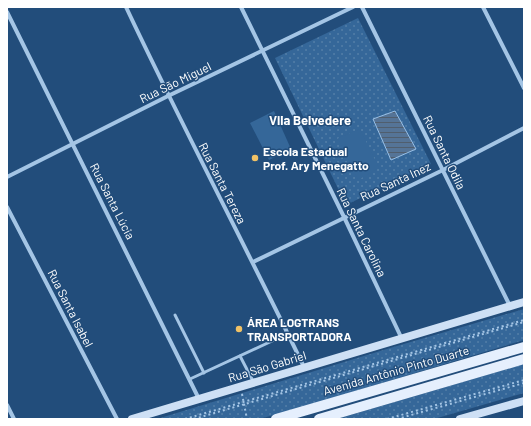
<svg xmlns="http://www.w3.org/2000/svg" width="531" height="426" viewBox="0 0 531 426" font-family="Barlow,sans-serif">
	<defs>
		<pattern id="grass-dots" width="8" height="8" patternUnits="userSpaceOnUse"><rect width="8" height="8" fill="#356799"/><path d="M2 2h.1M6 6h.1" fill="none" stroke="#537ea8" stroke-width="1.8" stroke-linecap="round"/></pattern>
		<pattern id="water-rules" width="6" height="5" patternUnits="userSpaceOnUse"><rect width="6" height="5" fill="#557497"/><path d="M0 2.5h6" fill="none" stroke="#505e6e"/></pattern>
	</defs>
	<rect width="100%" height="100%" fill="#224d7b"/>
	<g fill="url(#grass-dots)">
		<polygon points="358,18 431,164 346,205 275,58"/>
		<polygon points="524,309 524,340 296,409 259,419 157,419 390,348"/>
		<polygon points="524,364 524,393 434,419 337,419"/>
	</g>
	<g fill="#356799">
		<polygon points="274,111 291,149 269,160 250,123"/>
		<polygon points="360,129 379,168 358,180 338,138"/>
	</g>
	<polygon fill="url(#water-rules)" stroke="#98c0e7" points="395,111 416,149 391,160 373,119"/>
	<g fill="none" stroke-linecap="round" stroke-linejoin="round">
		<g stroke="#a4c5e5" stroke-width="2" stroke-dasharray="2 3" stroke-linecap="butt">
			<polyline points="242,394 247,419"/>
			<polyline points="185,419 524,320"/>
			<polyline points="194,419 524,322"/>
			<polyline points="387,419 524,380"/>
			<polyline points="397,419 524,383"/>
		</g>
		<g stroke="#a4c5e5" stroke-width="3">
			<polyline points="175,315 204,373"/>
			<polyline points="240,356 253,381"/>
			<polyline points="190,379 287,334"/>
		</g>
		<g stroke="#a4c5e5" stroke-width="4">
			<path d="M 126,7 C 183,128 246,247 304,367"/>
			<polyline points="241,7 344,217 401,337"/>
			<polyline points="362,7 510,306"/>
			<polyline points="483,7 524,88"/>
			<polyline points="7,12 199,399"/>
			<polyline points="7,177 168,96 353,7"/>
			<polyline points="7,207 117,419"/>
			<polyline points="253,262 443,170 524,128"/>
			<polyline points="7,405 14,419"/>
		</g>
		<g stroke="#cee0f5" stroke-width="8">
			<polyline points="132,419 524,302"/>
			<polyline points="460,419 524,401"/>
		</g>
		<g stroke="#e5effd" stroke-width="10">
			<polyline points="276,419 524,347"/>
			<polyline points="319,419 524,359"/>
		</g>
	</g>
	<g fill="#f1c266" stroke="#224d7b" stroke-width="1.5">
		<circle cx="255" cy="158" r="4"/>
		<circle cx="239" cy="329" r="4"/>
	</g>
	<g text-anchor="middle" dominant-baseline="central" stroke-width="3" stroke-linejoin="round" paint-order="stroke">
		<g font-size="12" fill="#fff" stroke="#224d7b">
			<text transform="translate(175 82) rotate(-26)">Rua São Miguel</text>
			<text transform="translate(445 152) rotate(64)">Rua Santa Odila</text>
			<text transform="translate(395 181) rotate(-25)">Rua Santa Inez</text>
			<text transform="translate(223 183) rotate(63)">Rua Santa Tereza</text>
			<text transform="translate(113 201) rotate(63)">Rua Santa Lúcia</text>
			<text transform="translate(362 232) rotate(64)">Rua Santa Carolina</text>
			<text transform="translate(71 308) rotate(63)">Rua Santa Isabel</text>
			<text transform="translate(267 366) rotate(-17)">Rua São Gabriel</text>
			<text transform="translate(396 370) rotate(-16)">Avenida Antônio Pinto Duarte</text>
		</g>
		<g font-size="12" font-weight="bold" fill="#fff" stroke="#224d7b" text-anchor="start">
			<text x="263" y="151">Escola Estadual<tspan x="263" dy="14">Prof. Ary Menegatto</tspan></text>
			<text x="247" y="322">ÁREA LOGTRANS<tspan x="247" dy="14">TRANSPORTADORA</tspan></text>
		</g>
		<g font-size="13" font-weight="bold" fill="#fff" stroke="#224d7b">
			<text x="310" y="120">Vila Belvedere</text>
		</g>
	</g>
	<rect width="531" height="426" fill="none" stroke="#ffffff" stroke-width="16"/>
</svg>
